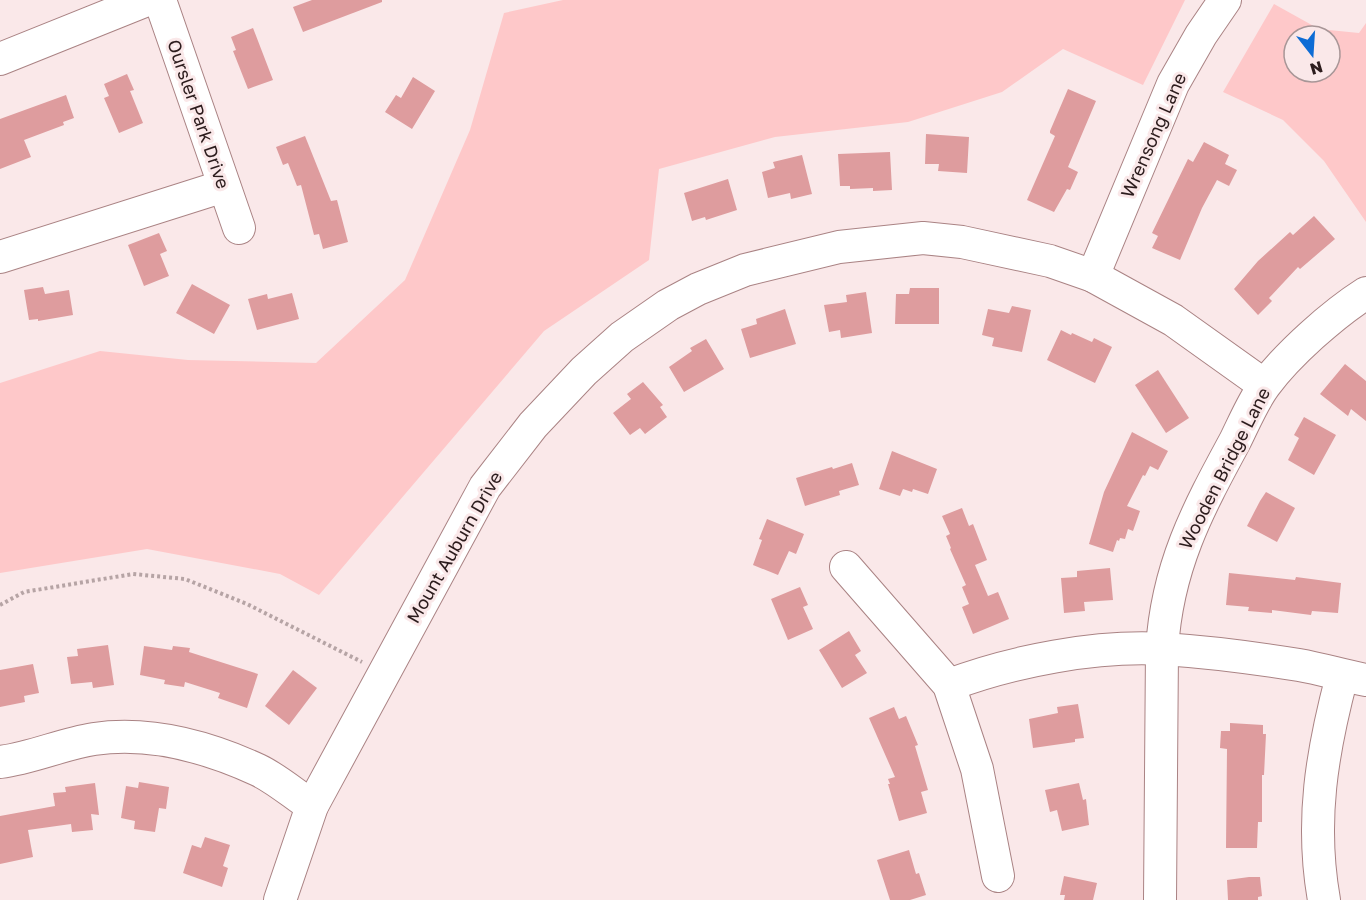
<svg xmlns="http://www.w3.org/2000/svg" width="1366" height="900" viewBox="0 0 1366 900" font-family="'Golos Text',sans-serif">
	<rect width="100%" height="100%" fill="#fae8e9"/>
	<g fill="#fec8c9" fill-rule="evenodd">
		<polygon points="563,0 1185,0 1143,85 1063,49 1002,92 908,122 775,137 659,169 649,260 544,331 319,595 280,574 147,549 0,573 0,383 100,351 188,360 316,363 405,280 470,130 504,13"/>
		<path d="M 1274,4 L 1319,29 L 1359,33 L 1366,23 L 1366,222 L 1324,161 L 1283,120 L 1223,92 ZM 1294,36 L 1330,36 L 1330,72 L 1294,72 Z"/>
	</g>
	<g fill="#de9c9e">
		<polygon points="312,0 382,0 382,2 303,32 293,7"/>
		<polygon points="253,28 273,80 248,89 233,51 236,50 231,37"/>
		<polygon points="127,74 134,90 130,91 143,123 119,133 104,98 109,96 104,84"/>
		<polygon points="413,77 435,91 412,129 385,112 396,95 401,98"/>
		<polygon points="1068,89 1096,101 1068,167 1078,172 1070,190 1067,189 1054,212 1027,200 1055,136 1050,133 1050,131"/>
		<polygon points="66,95 74,118 63,122 64,125 24,140 31,157 0,169 0,119"/>
		<polygon points="926,134 969,137 967,173 938,171 939,164 925,164"/>
		<polygon points="305,136 331,201 337,200 348,242 323,249 319,234 314,235 301,185 297,186 288,163 283,165 276,147"/>
		<polygon points="1204,142 1229,155 1225,164 1237,170 1229,186 1217,180 1202,208 1180,260 1152,248 1158,236 1152,233 1188,159 1193,162"/>
		<polygon points="890,152 892,190 873,191 873,188 850,189 850,186 840,186 838,154"/>
		<polygon points="802,155 812,194 791,199 790,193 768,198 762,172 775,168 773,162"/>
		<polygon points="728,179 737,210 706,220 705,217 692,221 684,193"/>
		<polygon points="1314,216 1335,239 1300,269 1298,267 1269,298 1272,301 1258,315 1234,289 1258,261 1290,232 1293,235"/>
		<polygon points="159,233 167,251 160,254 169,276 144,286 128,245"/>
		<polygon points="192,284 230,305 214,334 176,313"/>
		<polygon points="43,287 45,294 69,290 73,315 38,321 38,319 29,320 24,290"/>
		<polygon points="910,288 939,288 939,324 895,324 896,294 909,294"/>
		<polygon points="866,292 872,333 841,338 840,330 829,332 824,305 847,302 846,295"/>
		<polygon points="292,293 299,319 257,330 248,299 267,294 268,299"/>
		<polygon points="1012,306 1031,310 1022,352 992,346 994,338 982,335 988,309 1009,313"/>
		<polygon points="785,309 796,344 750,358 741,329 757,324 756,319"/>
		<polygon points="1061,330 1071,335 1072,333 1092,342 1094,338 1112,347 1095,383 1047,360"/>
		<polygon points="706,339 724,369 684,392 669,367 692,351 690,348"/>
		<polygon points="1345,364 1366,381 1366,421 1351,409 1348,416 1320,394"/>
		<polygon points="1158,370 1189,418 1166,433 1135,385"/>
		<polygon points="643,382 663,405 660,407 667,417 645,434 640,428 630,435 613,413 631,399 627,394"/>
		<polygon points="1304,417 1336,435 1314,475 1288,460 1299,438 1294,435"/>
		<polygon points="1132,432 1168,451 1158,470 1150,466 1145,476 1143,475 1127,506 1140,511 1133,531 1128,529 1125,539 1120,538 1119,541 1117,540 1113,552 1089,544 1104,492"/>
		<polygon points="892,451 937,469 928,494 913,489 912,492 903,489 900,496 879,489"/>
		<polygon points="852,463 859,485 839,491 840,495 805,506 796,478 832,467 833,469"/>
		<polygon points="1266,492 1295,508 1277,542 1247,526 1260,501"/>
		<polygon points="962,508 969,526 973,524 987,560 975,565 988,596 998,592 1009,619 973,634 962,607 969,604 962,587 966,585 950,549 951,548 946,536 950,534 942,516"/>
		<polygon points="767,519 804,534 796,554 789,551 778,575 753,565 762,540 759,539"/>
		<polygon points="1110,568 1113,600 1084,602 1085,611 1064,613 1061,578 1077,577 1077,571"/>
		<polygon points="1229,573 1295,580 1296,577 1341,583 1338,613 1312,611 1311,615 1272,610 1272,613 1248,611 1249,607 1226,605"/>
		<polygon points="800,587 808,605 803,607 813,629 788,640 771,599"/>
		<polygon points="849,631 861,651 855,655 867,673 842,688 819,650"/>
		<polygon points="108,645 114,685 93,688 92,682 71,684 67,657 78,656 77,649"/>
		<polygon points="144,646 172,650 173,646 190,648 189,652 258,674 247,708 218,698 220,693 185,682 184,687 164,684 165,680 140,675"/>
		<polygon points="33,664 39,693 24,696 25,702 0,707 0,670"/>
		<polygon points="293,670 317,688 289,725 265,706"/>
		<polygon points="1078,704 1084,738 1075,739 1075,742 1033,748 1029,719 1058,713 1057,707"/>
		<polygon points="894,707 899,719 906,716 918,745 915,746 928,790 921,792 927,813 899,821 888,784 890,784 888,779 895,777 869,718"/>
		<polygon points="1230,723 1263,725 1263,734 1266,734 1264,775 1262,775 1262,822 1258,822 1257,848 1226,848 1227,749 1220,748 1221,731 1230,731"/>
		<polygon points="139,782 169,787 166,809 159,808 155,832 134,829 135,821 121,818 126,786 138,788"/>
		<polygon points="95,783 99,815 91,814 93,830 72,832 71,824 28,830 33,857 0,864 0,816 55,806 53,793 66,792 65,787"/>
		<polygon points="1079,783 1083,800 1086,799 1089,825 1062,831 1057,810 1050,812 1045,790"/>
		<polygon points="205,837 230,845 223,866 228,868 222,887 183,873 192,845 201,848"/>
		<polygon points="909,850 916,874 919,873 926,895 910,900 890,900 877,860"/>
		<polygon points="1064,876 1097,883 1093,900 1064,900 1065,895 1060,895"/>
		<polygon points="1249,877 1260,877 1262,896 1258,897 1258,900 1228,900 1227,880"/>
	</g>
	<g fill="none" stroke-linecap="round" stroke-linejoin="round">
		<g stroke="#aa8384" stroke-width="34">
			<g id="minor">
				<polyline points="160,0 239,228"/>
				<polyline points="0,59 147,0"/>
				<polyline points="0,257 224,186"/>
				<polyline points="1093,276 1173,84 1201,35 1225,0"/>
				<polyline points="846,567 949,685 977,769 998,876"/>
				<path d="M 949,685 C 1013,661 1096,645 1164,649 C 1209,652 1255,658 1299,665 C 1322,669 1344,676 1366,680"/>
				<path d="M 0,762 C 32,758 62,744 94,739 C 149,731 208,747 258,770 C 277,779 295,795 312,806"/>
				<polyline points="280,900 312,806 485,487 533,425 584,371 622,337 668,305 698,289 745,270 839,247 923,238 962,242 1050,261 1093,276 1173,320 1264,385"/>
				<path d="M 1160,900 L 1162,649 C 1167,567 1197,511 1235,441 C 1244,423 1253,401 1265,385 C 1288,354 1333,314 1366,293"/>
				<path d="M 1324,900 C 1310,821 1322,752 1342,676"/>
			</g>
		</g>
		<polyline stroke="#b6a4a5" stroke-width="4" stroke-dasharray="3 3" stroke-linecap="butt" points="0,605 24,592 133,574 185,579 247,604 362,662"/>
		<use href="#minor" stroke="#fff" stroke-width="32"/>
	</g>
	<g text-anchor="middle" dominant-baseline="central" stroke-width="6" stroke-linejoin="round" paint-order="stroke">
		<g font-size="18" fill="#2c1c1d" stroke="#fae8e9">
			<text transform="translate(199 114) rotate(71)">Oursler Park Drive</text>
			<text transform="translate(1153 135) rotate(-66)">Wrensong Lane</text>
			<text transform="translate(1224 468) rotate(-63)">Wooden Bridge Lane</text>
			<text transform="translate(454 547) rotate(-60)">Mount Auburn Drive</text>
		</g>
	</g>
	<g transform="translate(1312 54) rotate(163)"><circle r="28" fill="#fae8e9" stroke="#a89697" stroke-width="1.5"/>
	<path d="M0-4.5L10 22L0 15L-10 22Z" fill="#0d6cd5"/>
	<text y="-9" font-size="16" font-weight="bold" text-anchor="middle" fill="#2c1c1d">N</text>
	</g>
</svg>
